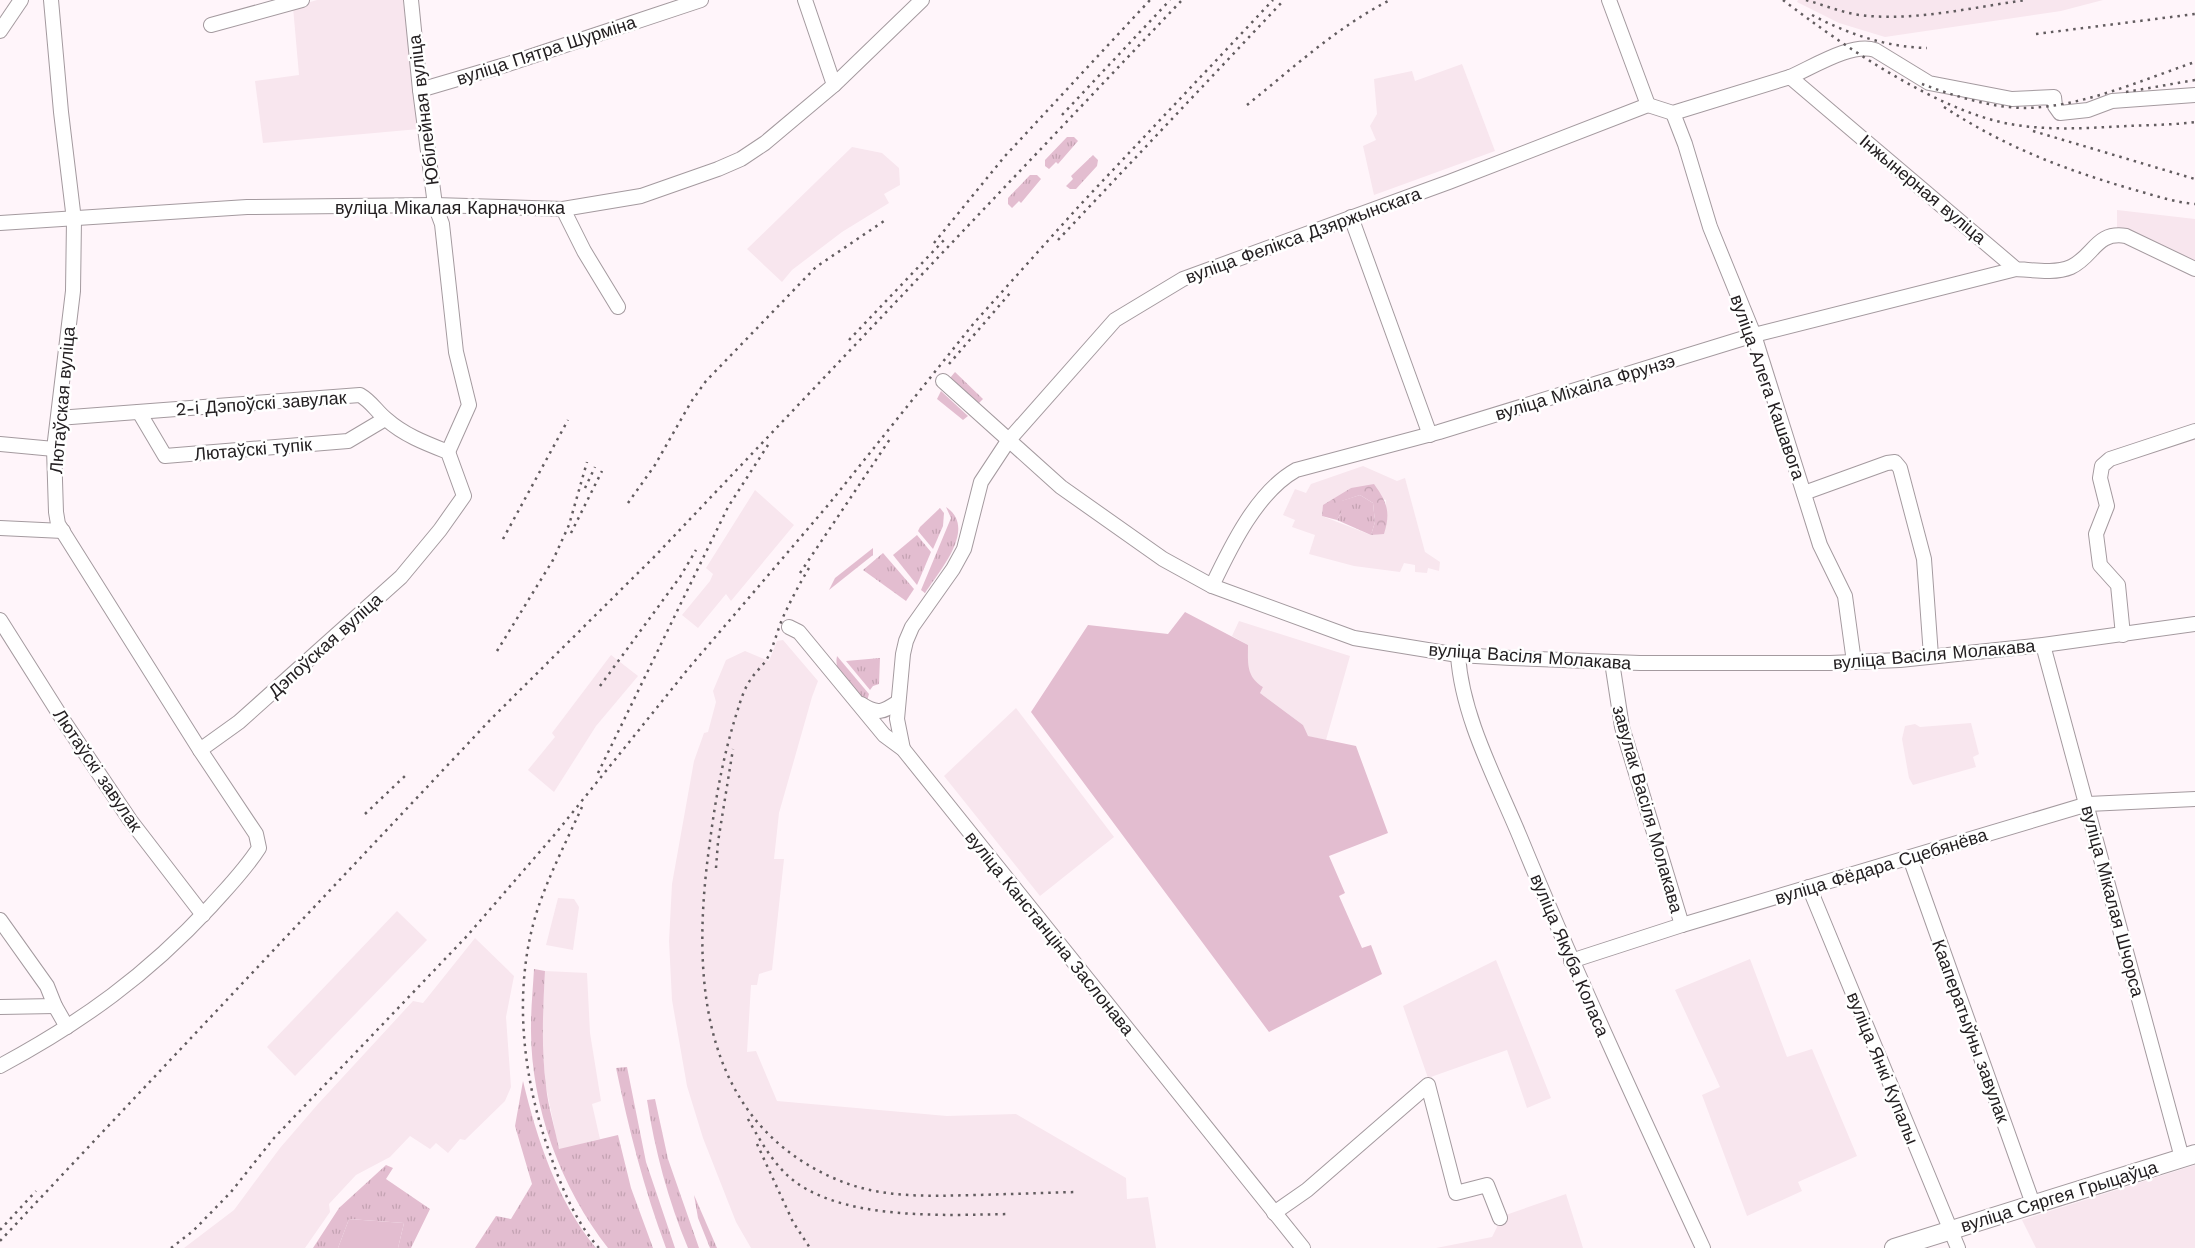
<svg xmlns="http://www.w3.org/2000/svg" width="2195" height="1248" viewBox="0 0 2195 1248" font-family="'Work Sans',sans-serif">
	<defs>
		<pattern id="grass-tufts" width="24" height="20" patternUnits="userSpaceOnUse" patternTransform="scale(1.25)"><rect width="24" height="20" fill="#e3bdd0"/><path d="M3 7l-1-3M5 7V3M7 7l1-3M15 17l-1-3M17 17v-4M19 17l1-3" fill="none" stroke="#c3a2b2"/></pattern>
		<pattern id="forest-crowns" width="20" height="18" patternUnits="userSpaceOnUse" patternTransform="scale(1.25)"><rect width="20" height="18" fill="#e3bdd0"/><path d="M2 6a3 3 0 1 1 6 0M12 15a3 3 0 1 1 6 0" fill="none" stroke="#c3a2b2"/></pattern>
	</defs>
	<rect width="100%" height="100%" fill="#fff5fa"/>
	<g fill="#f8e6ee" fill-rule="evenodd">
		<polygon points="317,0 403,0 419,129 263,143 255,81 299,75 293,7"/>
		<polygon points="1798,0 2103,0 2061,11 1885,37 1839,23 1797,2"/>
		<polygon points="1462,64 1495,151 1374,195 1363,146 1376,140 1370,126 1377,114 1374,79 1412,71 1415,81"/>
		<polygon points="852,147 882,153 899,168 900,185 884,194 889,203 842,232 792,270 782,282 747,249"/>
		<polygon points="2117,210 2195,219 2195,264 2117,229"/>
		<path d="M 1363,466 L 1397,481 L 1405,478 L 1425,552 L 1440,562 L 1439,571 L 1428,568 L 1427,573 L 1415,572 L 1415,565 L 1404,563 L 1400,572 L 1354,566 L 1309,554 L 1315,535 L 1292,527 L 1295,520 L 1283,515 L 1295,489 L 1306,493 L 1311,484 ZM 1351,488 L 1386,500 L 1384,533 L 1371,535 L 1322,516 Z"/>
		<polygon points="755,490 794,525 731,601 726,594 698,628 682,615 710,581 713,574 706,568"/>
		<polygon points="1239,621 1350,656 1326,740 1307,736 1303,725 1260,693 1263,687 1255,682 1248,672 1248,645 1232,636"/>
		<polygon points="783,640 818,681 812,697 779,813 774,859 784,859 772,970 759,974 757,985 751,985 747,1052 756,1051 777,1101 947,1116 1016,1114 1126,1178 1127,1199 1148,1197 1156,1248 751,1248 736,1222 703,1138 687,1086 672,1000 669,941 672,884 694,761 704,733 708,732 716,702 713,691 726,660 745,651 769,661 777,641"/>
		<polygon points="611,655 638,676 596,726 554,792 528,770 555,737 552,733"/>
		<polygon points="1016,708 1114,837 1040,896 944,776"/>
		<polygon points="1971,723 1979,754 1973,757 1976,767 1913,785 1909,778 1902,739 1905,726 1915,724 1920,727"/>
		<polygon points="558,898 574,899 579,907 573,950 546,945"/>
		<polygon points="397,911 427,940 295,1076 267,1047"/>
		<polygon points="475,938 514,976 506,1017 511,1087 505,1101 465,1140 460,1139 448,1153 436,1143 430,1149 410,1136 390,1157 356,1175 329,1204 330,1212 305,1248 184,1248 234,1210 280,1148 318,1104 413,1001 423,1003"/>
		<polygon points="1750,959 1787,1057 1812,1049 1857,1156 1798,1182 1802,1191 1747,1216 1702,1095 1720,1087 1675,990"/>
		<polygon points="1496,960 1551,1098 1527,1108 1507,1050 1428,1078 1403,1006"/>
		<polygon points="545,971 587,973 590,1033 601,1101 592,1104 600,1139 559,1150 546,1087 543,1055 542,1029"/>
		<polygon points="2195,1165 2195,1248 2036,1248 2022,1220"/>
		<polygon points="1566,1194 1583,1248 1436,1248 1492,1237 1497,1227 1494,1219"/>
	</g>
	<g fill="url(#grass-tufts)">
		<polygon points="1067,137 1074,137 1078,141 1058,164 1056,162 1049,169 1045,166 1045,160"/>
		<polygon points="1093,155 1098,160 1097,166 1076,189 1070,189 1066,186 1073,179 1071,176"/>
		<polygon points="1030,175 1037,175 1041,179 1021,203 1019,201 1012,208 1008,204 1008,198"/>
		<polygon points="955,372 983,399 978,404 950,378"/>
		<polygon points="941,391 968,416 963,420 937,399"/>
		<polygon points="1360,495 1373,503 1375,522 1371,535 1337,520 1341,513 1341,501"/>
		<path d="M 946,507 C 978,528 939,571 925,593 L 921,590 L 951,518 Z"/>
		<polygon points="940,508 944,513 943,526 933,549 918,531 920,527"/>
		<polygon points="917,535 931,552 917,585 893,555"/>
		<polygon points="873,548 873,555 829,590 835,578"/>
		<polygon points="883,553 914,589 906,601 863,570"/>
		<path d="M 837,656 L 869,694 L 867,701 C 852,694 833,674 837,656 Z"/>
		<polygon points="880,658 879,684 873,686 870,690 846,661"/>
		<path d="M 534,969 L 545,971 C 543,1009 541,1047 546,1086 C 548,1107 555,1128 559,1149 L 618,1135 L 631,1188 L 653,1248 L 608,1248 C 560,1187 530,1104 531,1026 C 531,1007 533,988 534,969 Z"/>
		<path d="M 627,1067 L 646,1162 L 675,1248 L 666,1248 C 644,1189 629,1130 616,1068 Z"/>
		<path d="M 523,1081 C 537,1139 557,1201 596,1248 L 475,1248 L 496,1216 L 511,1219 L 532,1184 L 515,1126 Z"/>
		<path d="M 655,1099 L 668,1159 L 699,1248 L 688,1248 C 668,1200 655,1151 647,1100 Z"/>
		<polygon points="386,1165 393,1168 386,1179 430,1209 411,1248 398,1248 404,1223 349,1219 338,1248 313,1248 339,1208"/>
		<polygon points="694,1195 717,1248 710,1248 698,1218"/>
	</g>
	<path fill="url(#forest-crowns)" d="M 1374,484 C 1387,502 1391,512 1384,534 L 1371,535 L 1375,522 L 1373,503 L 1360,495 L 1342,501 L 1341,513 L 1337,520 L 1322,516 L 1323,505 L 1351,488 Z"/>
	<g fill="#e3bdd0">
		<path d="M 1185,612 L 1248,645 C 1248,664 1246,676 1263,687 L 1260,693 L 1303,725 L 1308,736 L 1356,746 L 1388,833 L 1329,856 L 1345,893 L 1339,896 L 1362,948 L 1371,945 L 1382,974 L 1269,1032 L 1031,712 L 1088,625 L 1168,634 Z"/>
		<polygon points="349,1219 404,1223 398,1248 338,1248"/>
	</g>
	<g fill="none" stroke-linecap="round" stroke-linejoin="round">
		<g stroke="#a49a9f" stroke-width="16">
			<g id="minor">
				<polyline points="411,0 420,90 435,205 442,224 456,352 469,405 448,452"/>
				<polyline points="805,0 834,85"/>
				<polyline points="1609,0 1648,105"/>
				<polyline points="211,25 302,0"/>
				<polyline points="0,31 21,0"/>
				<path d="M 1790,77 C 1813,67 1852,42 1875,50 L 1929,83 L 2012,99 L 2054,97 L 2055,106 L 2060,113 L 2088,110 L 2112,101 L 2195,95"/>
				<polyline points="420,90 505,65 701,0"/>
				<path d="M 1648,105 L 1673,113 L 1790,77 L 2016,269 C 2034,270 2054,274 2071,267 C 2094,256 2096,231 2126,236 L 2195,269"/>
				<polyline points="1673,113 1685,144 1710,227 1754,335 1820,545 1845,596 1854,662"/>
				<polyline points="563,209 584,251 618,307"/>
				<polyline points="1351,217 1430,435"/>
				<polyline points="0,223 247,207 435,205 563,209 641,196 718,169 741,159 765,143 834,85 922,0"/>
				<polyline points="943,381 1061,487 1163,559 1212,586 1354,638 1458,655 1511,658 1640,663 1830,663 1900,660 2043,645 2195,624"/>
				<polyline points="139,412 165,456 348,441 385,419"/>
				<path d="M 58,418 L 360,395 C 372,402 376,411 386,419 C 404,435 425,443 448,452 L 464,496 L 440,530 L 401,577 L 239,722 L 200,750"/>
				<polyline points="0,444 54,449"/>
				<polyline points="1804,493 1887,463 1895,462 1900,468 1924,559 1931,656"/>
				<polyline points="0,528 63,531"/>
				<path d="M 1212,586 C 1231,546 1257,492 1296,470 L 1439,432 L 1754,335 L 2016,269"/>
				<polyline points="0,620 65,723 130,820 203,915"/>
				<polyline points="789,627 799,632 884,735 903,749 1303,1248"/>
				<polyline points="2123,635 2118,585 2100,565 2096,534 2107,506 2100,478 2102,466 2110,459 2195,431"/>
				<polyline points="2043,645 2182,1158"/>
				<path d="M 1458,655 C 1462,717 1496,779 1520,837 C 1577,976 1640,1112 1703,1248"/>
				<polyline points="1612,662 1622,727 1682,925"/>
				<path d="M 861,704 C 878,715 883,712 898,702"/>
				<polyline points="903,749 897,719 903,654 906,641 912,627 953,569 964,549 981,482 1008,441 1115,320 1183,279 1449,182 1648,105"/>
				<polyline points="1910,858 2033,1204"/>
				<polyline points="1809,887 1958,1248"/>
				<polyline points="0,920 47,986 55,1006 67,1027"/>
				<polyline points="1571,961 1682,925 2088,804 2195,799"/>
				<polyline points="0,1007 55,1006"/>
				<path d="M 0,1066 C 82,1022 147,975 211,906 C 228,887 245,870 259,848 L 256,834 L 200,750 L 58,524 L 56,512 L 54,449 L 73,291 L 74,220 L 61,112 L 51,0"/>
				<polyline points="1274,1213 1307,1190 1428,1085 1456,1193 1487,1185 1500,1218"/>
			</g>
		</g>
		<g stroke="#a49a9f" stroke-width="20">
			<polyline id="major" points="1894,1248 2195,1154"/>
		</g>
		<use href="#minor" stroke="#fff" stroke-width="14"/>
		<use href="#major" stroke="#fff" stroke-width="18"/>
		<g stroke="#625c5f" stroke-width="2.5" stroke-dasharray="2.5 5" stroke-linecap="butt">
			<path d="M 1783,0 C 1842,45 1937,111 2010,124 C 2049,131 2088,128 2127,126 C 2149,125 2173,125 2195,122"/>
			<path d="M 1806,0 C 1827,6 1848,15 1869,16 C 1921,20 1975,7 2026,0"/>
			<path d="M 1812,15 C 1848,34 1886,47 1927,48"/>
			<polyline points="2036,34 2195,14"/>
			<path d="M 1922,84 C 1954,96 1992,108 2026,108 C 2082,107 2142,80 2195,62"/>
			<polyline points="2126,92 2195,80"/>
			<path d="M 1247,105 C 1293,68 1337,27 1390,0"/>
			<path d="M 1944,107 C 2004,146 2060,168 2128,188 C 2150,194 2172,202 2195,204"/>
			<polyline points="1062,115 1170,0"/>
			<polyline points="2033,131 2195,179"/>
			<polyline points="1058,240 1284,0"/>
			<polyline points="934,243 1005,156 1150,0"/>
			<polyline points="849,340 944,240"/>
			<polyline points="949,364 1011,292"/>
			<polyline points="585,488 595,467"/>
			<polyline points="628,503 655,465 691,402 706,381 816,267 884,221"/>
			<polyline points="571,533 602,471"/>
			<polyline points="503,539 568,420"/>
			<path d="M 809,568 C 800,583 792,598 785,613 C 778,627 775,643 768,657 C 764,665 756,671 751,679 C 745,687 741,699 738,709 C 724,752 716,795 710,841 C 692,968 696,1115 831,1177 C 879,1199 925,1196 977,1195 C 1010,1194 1042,1193 1075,1192"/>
			<polyline points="800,573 890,439"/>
			<polyline points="497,651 553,560 569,525 587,462"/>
			<polyline points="600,686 680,577 696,550"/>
			<polyline points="598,773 728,507 768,445"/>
			<path d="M 582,807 C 567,840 550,873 538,908 C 512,987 522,1077 550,1154 C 561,1186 576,1223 599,1248"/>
			<polyline points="365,814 407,774"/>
			<polyline points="716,868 718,842 733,749"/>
			<path d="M 748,1119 C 758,1137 770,1158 785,1173 C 834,1222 946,1215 1010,1214"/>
			<polyline points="757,1144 793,1222 810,1248"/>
			<polyline points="0,1230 36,1191"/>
			<polyline points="0,1241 492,718 656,555 1182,0"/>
			<polyline points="171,1248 193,1231 231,1192 274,1138 467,936 556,833 688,669 829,504 974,323 1080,205 1273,0"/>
		</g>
	</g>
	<g text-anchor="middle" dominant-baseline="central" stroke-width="5" stroke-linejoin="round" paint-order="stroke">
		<g font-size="18" fill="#242022" stroke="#fff">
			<text transform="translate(546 50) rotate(-18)">вуліца Пятра Шурміна</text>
			<text transform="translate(423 110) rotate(-97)">Юбілейная вуліца</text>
			<text transform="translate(1923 189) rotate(40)">Інжынерная вуліца</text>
			<text x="450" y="207">вуліца Мікалая Карначонка</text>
			<text transform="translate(1303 235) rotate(-20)">вуліца Фелікса Дзяржынскага</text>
			<text transform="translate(1585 387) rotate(-17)">вуліца Міхаіла Фрунзэ</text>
			<text transform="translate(1768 387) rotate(71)">вуліца Алега Кашавога</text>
			<text transform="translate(62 400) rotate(-85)">Лютаўская вуліца</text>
			<text transform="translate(261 403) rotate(-4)">2-і Дэпоўскі завулак</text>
			<text transform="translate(253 449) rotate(-5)">Лютаўскі тупік</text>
			<text transform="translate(325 645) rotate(-42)">Дэпоўская вуліца</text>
			<text transform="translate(1934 654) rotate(-5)">вуліца Васіля Молакава</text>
			<text transform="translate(1530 656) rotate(4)">вуліца Васіля Молакава</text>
			<text transform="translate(98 770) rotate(56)">Лютаўскі завулак</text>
			<text transform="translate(1648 809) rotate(74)">завулак Васіля Молакава</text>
			<text transform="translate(1881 866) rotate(-17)">вуліца Фёдара Сцебянёва</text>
			<text transform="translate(2113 901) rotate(75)">вуліца Мікалая Шчорса</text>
			<text transform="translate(1050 933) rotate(51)">вуліца Канстанціна Заслонава</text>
			<text transform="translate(1570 955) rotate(67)">вуліца Якуба Коласа</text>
			<text transform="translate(1971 1031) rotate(70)">Кааператыўны завулак</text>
			<text transform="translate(1883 1068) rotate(68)">вуліца Янкі Купалы</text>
			<text transform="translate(2059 1196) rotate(-17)">вуліца Сяргея Грыцаўца</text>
		</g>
	</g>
</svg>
